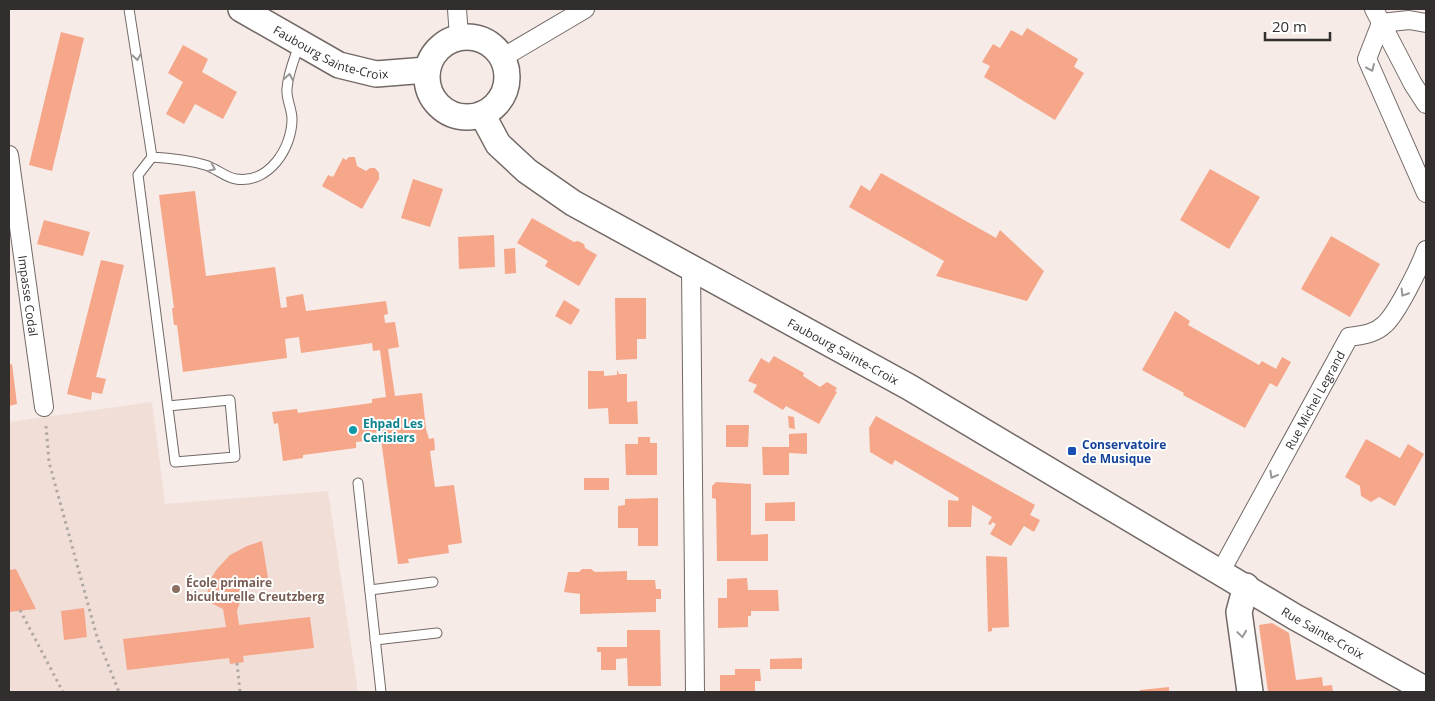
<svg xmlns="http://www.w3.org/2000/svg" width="1435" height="701" viewBox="0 0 1435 701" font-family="'Open Sans',sans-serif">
	<rect width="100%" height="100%" fill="#f6ebe7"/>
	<polygon fill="#f0ded7" points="152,402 165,504 328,491 358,692 9,692 9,422"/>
	<g fill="#f6a689">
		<polygon points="1027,28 1078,59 1074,67 1084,73 1055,120 984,77 990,66 982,62 993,44 1000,48 1011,30 1022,36"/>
		<polygon points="61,32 84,38 52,171 29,165"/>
		<polygon points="183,45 208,59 202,72 237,92 223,119 195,104 184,124 166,114 183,82 168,73"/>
		<polygon points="349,157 355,157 357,166 366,171 370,168 375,168 379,173 379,179 362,209 322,186 328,175 333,177 343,158 346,160"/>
		<polygon points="1210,169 1260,197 1229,249 1180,220"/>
		<polygon points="881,173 996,238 1000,230 1044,271 1027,301 936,276 944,261 849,207 861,185 870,191"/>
		<polygon points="413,179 443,189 430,227 401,218"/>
		<polygon points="195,191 206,276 275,267 281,308 287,307 286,297 303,294 306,311 386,301 388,314 384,315 385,323 395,322 399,347 388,349 395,396 422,393 426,429 429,439 434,438 435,450 430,451 435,487 454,485 462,543 448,545 449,553 408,559 409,563 398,564 380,432 364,434 365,441 356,442 356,448 303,455 303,458 283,461 278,423 274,424 272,412 297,409 298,413 372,403 372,399 386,397 380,350 373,351 372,343 301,353 299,337 285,339 287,358 183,372 177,325 174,325 172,308 174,308 159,195"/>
		<polygon points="532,218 574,242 578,241 584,244 585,248 597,255 579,286 545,266 548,261 517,243"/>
		<polygon points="44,220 90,232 83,256 37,244"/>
		<polygon points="494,235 495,267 459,269 458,237"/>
		<polygon points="1331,236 1380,264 1350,317 1301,289"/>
		<polygon points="515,248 516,273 505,274 504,249"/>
		<polygon points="101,260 124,265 96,377 106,379 102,394 92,392 91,400 67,394"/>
		<polygon points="615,298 646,298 646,339 637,339 637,359 616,360"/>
		<polygon points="564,300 580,310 571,325 555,316"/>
		<polygon points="1175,311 1190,321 1188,325 1259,365 1262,361 1276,369 1282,357 1291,362 1277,387 1270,383 1245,428 1183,395 1184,393 1142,370"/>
		<polygon points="774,356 804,373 803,376 820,387 827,382 837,388 835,391 837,392 819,424 786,406 783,410 753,392 757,385 748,381 761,358 769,363"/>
		<polygon points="12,364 17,404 9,406 9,365"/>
		<polygon points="617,370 619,374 627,374 627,402 637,401 638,424 609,424 608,408 588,409 588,371 604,371 604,376 617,375"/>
		<polygon points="788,416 794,417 795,429 789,428"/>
		<polygon points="876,416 1035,505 1030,515 1040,520 1034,532 1024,526 1011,546 990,534 996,524 992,522 991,525 988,524 992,517 972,505 971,527 948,527 948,500 958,501 959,498 895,460 892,465 870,452 869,428"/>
		<polygon points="726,425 749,425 748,447 726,447"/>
		<polygon points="807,433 807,454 789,453 789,475 763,475 762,447 789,447 789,434"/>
		<polygon points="638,437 650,437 650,443 657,443 657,475 626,475 625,444 638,444"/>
		<polygon points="1366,439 1400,458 1408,444 1424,454 1395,506 1379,497 1371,502 1361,496 1360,486 1345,477"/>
		<rect x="584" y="478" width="25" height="12"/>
		<polygon points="716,482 751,484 751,535 768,534 768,561 717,561 716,499 712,498 712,486"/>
		<polygon points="658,498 658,546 638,546 638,528 618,528 618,506 625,505 625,499"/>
		<polygon points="795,502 795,521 765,521 765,503"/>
		<polygon points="262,541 268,578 253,586 242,596 237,611 239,625 310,617 314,648 243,656 244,662 230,664 229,658 127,670 123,639 226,627 223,609 205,600 210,584 208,583 217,569 230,555 247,546"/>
		<polygon points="986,556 1007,557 1009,627 992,628 992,631 988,632"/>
		<polygon points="16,569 36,609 9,612 9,570"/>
		<polygon points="582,569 591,569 595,572 627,571 627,580 655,580 656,589 661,589 661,599 656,599 656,612 580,614 580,594 564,592 568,572 579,572"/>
		<polygon points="747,578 748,590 778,590 779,611 751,611 751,616 748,616 748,627 718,628 718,598 727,598 727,579"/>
		<polygon points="84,608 87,637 64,640 61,611"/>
		<polygon points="1272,623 1289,633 1296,680 1322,677 1323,686 1332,685 1333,692 1268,692 1259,625"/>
		<polygon points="627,630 660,630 661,686 628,686 627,658 616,659 616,670 601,670 601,652 597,652 597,647 627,647"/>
		<polygon points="802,658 802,669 770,669 770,659"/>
		<polygon points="735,669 760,669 761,681 755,681 755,692 720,692 720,675 735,675"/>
		<polygon points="1169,687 1169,692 1140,692 1140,690"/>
	</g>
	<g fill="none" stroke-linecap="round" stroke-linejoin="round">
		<g stroke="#726966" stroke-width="11">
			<g id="service">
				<path d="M 129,9 L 152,157 C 169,158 188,160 205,165 C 216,168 226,178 236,179 C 269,184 292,148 292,119 C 292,109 286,99 287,89 C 288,73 294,60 299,45"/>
				<polyline points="152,157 138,175 175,462 235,457 230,400 168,406"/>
				<polyline points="358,483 381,692"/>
				<polyline points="370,590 433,582"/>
				<polyline points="375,640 437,633"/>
			</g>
		</g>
		<g stroke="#726966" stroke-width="20">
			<g id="minor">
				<polyline points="457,9 459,37"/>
				<polyline points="1374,9 1413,84 1426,104"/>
				<polyline points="1381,23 1367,59 1426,193"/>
				<polyline points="1381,23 1409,20 1426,23"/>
				<polyline points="502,58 585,9"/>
				<path id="s1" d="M 9,155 L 44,407"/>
				<polyline points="691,267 695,692"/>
				<path id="s2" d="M 1221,571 L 1349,337 C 1362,335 1375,334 1385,324 C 1397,313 1420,267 1426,250"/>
			</g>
		</g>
		<g stroke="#726966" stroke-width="28">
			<g id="secondary">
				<path id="s3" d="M 241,9 L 339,65 L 376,74 L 427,70"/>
				<circle cx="467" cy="77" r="40"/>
				<path id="s4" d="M 482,114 L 498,144 L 527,171 L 573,203 L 909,387 L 1295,617 L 1426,690"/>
				<polyline points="1246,586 1239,612 1250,692"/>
			</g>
		</g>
		<g stroke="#b0a8a5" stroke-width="3" stroke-dasharray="2.5 4" stroke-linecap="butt">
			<polyline points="46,426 49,462 97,637 119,692"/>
			<polyline points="20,610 63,692"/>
			<polyline points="237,663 240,692"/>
		</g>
		<use href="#service" stroke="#fff" stroke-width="9"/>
		<use href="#minor" stroke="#fff" stroke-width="18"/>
		<use href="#secondary" stroke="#fff" stroke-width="25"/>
	</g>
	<defs><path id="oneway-chevron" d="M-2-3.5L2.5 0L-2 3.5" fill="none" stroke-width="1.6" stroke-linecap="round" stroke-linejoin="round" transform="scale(1.25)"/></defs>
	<g stroke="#989696">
		<use href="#oneway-chevron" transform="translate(137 57) rotate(81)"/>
		<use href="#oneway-chevron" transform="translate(1371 68) rotate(66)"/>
		<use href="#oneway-chevron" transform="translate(289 77) rotate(-80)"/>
		<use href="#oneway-chevron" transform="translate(212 168) rotate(24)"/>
		<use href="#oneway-chevron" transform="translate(1404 293) rotate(122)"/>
		<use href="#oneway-chevron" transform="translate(1273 475) rotate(119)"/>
		<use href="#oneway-chevron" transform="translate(1242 634) rotate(82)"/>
	</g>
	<circle fill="#0f9aa8" stroke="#fff" stroke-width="2" cx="353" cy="430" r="5"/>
	<rect fill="#1a4fb4" stroke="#fff" stroke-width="2" x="1067" y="446" width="10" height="10" rx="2.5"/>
	<circle fill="#8d6e63" stroke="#fff" stroke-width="2" cx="176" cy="589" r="5"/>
	<g text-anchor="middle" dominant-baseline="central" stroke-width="4" stroke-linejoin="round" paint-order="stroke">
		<g font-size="12" fill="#322e2d" stroke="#fff">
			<text stroke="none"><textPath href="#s3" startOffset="101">Faubourg Sainte-Croix</textPath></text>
			<text stroke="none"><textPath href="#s1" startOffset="142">Impasse Codal</textPath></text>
			<text stroke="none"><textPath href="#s4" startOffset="438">Faubourg Sainte-Croix</textPath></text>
			<text stroke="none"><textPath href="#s2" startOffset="195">Rue Michel Legrand</textPath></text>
			<text stroke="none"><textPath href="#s4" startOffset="994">Rue Sainte-Croix</textPath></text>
		</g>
		<g font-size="12" font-weight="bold" fill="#0d838f" stroke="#fff" text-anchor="start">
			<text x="363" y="423">Ehpad Les<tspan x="363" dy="14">Cerisiers</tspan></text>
		</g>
		<g font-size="12" font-weight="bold" fill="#164399" stroke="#fff" text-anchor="start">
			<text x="1082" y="444">Conservatoire<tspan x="1082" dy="14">de Musique</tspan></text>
		</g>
		<g font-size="12" font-weight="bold" fill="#785e54" stroke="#fff" text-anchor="start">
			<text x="186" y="582">École primaire<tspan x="186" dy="14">biculturelle Creutzberg</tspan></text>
		</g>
	</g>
	<rect width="1435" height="701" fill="none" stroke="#322e2d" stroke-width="20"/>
	<path d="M1265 32v8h65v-8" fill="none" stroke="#322e2d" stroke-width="2.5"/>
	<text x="1272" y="32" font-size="15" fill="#322e2d" stroke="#ffffff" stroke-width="4" paint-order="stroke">20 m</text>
</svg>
